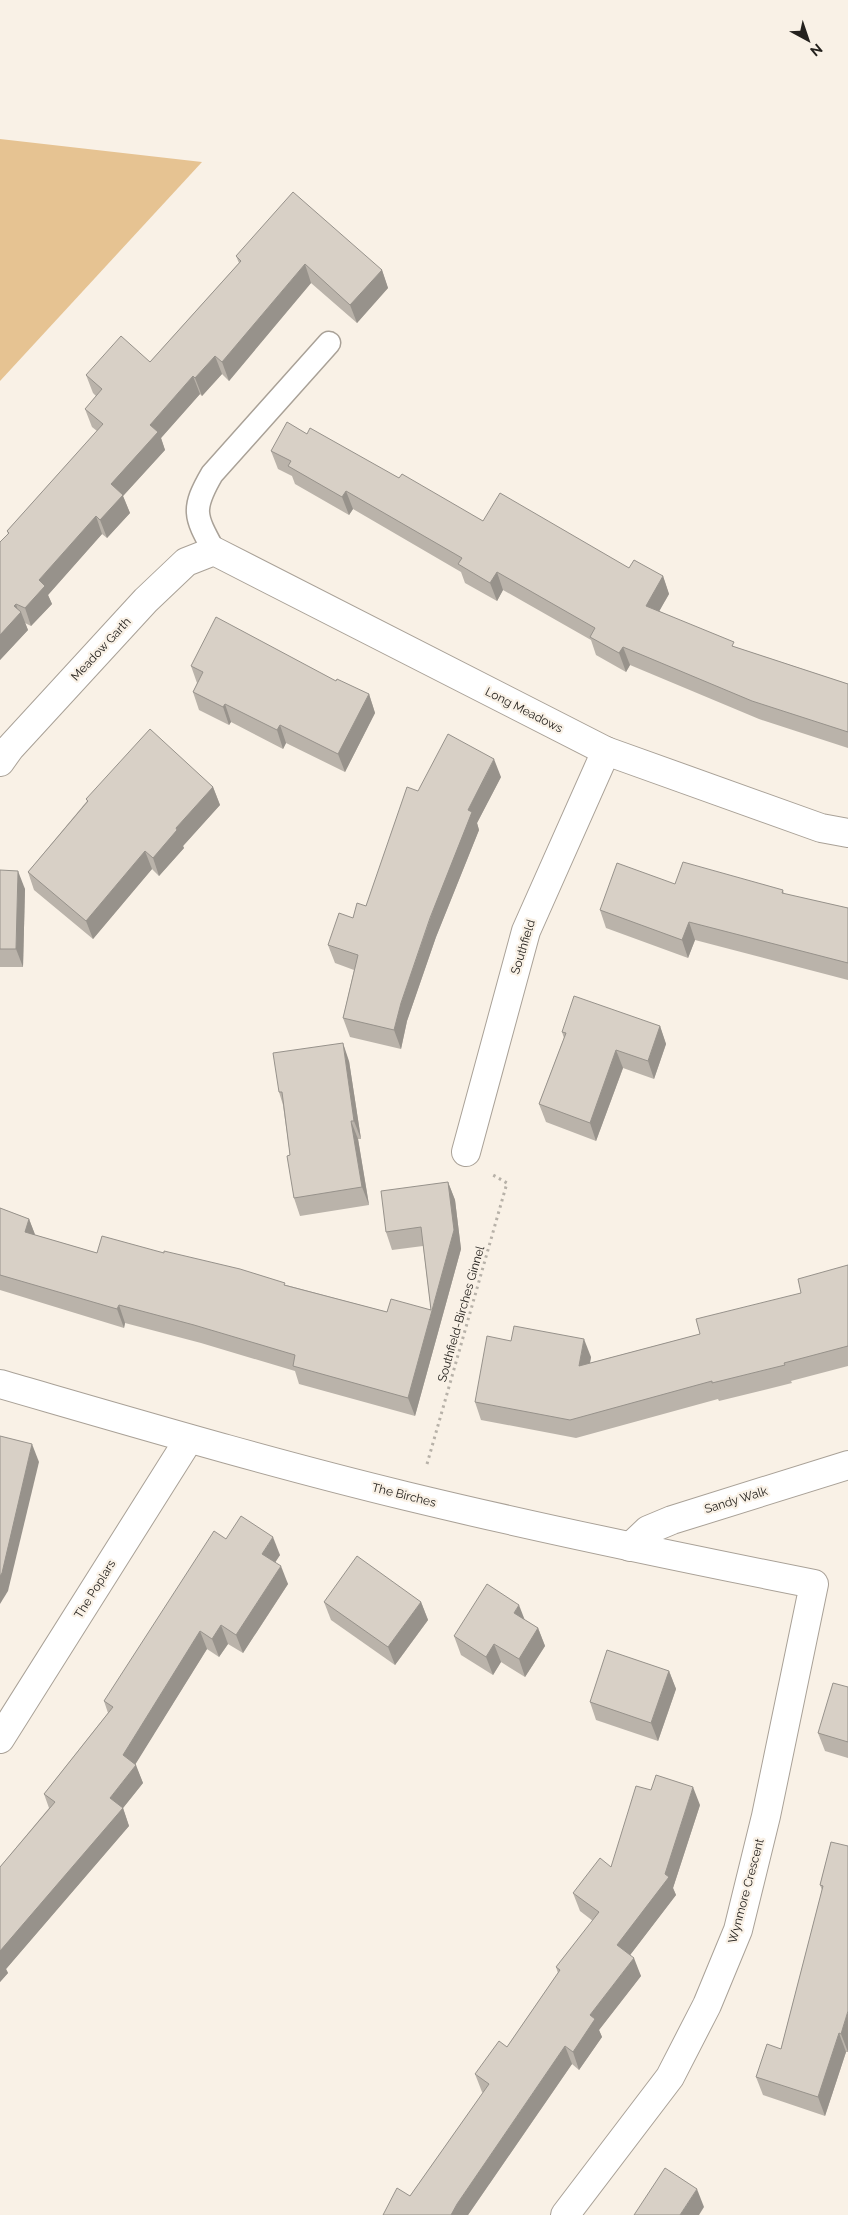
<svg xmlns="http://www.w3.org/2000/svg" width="848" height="2215" viewBox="0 0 848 2215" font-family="Raleway,sans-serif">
	<rect width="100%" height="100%" fill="#f9f1e6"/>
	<polygon fill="#e6c392" points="0,139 202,162 0,381"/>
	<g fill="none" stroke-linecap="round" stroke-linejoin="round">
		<g stroke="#a9a197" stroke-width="25">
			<path id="lane" d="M 214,551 C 195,516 191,510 212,474 L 329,343"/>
		</g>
		<g stroke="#a9a197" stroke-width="30">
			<g id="street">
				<polyline points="0,762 10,748 146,600 186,562 214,551 606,751 821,828 848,833"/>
				<polyline points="466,1152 526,931 606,751"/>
				<path d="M 0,1384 C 135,1423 270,1463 406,1496 C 542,1529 678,1557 814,1584 L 766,1816 L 738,1930 L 707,2005 L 670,2077 L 565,2215"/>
				<polyline points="630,1547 648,1530 672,1520 848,1465"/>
				<polyline points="0,1739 189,1439"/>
			</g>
		</g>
		<polyline stroke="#b7b1a8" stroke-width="3" stroke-dasharray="2.5 4" stroke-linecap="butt" points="427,1464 507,1183 493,1175"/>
		<use href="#lane" stroke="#fff" stroke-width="22"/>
		<use href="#street" stroke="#fff" stroke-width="28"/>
	</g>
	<g fill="#bab3aa">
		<polygon points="236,256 382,270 388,288 357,323 311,283 229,381 222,374 202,396 200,394 161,438 165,450 123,496 130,513 107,538 102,534 48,595 52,604 31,626 25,623 28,630 0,660 8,534 7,531 97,431 92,427 85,409 96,396 93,393 86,375 150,362 239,263"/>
		<polygon points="307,434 399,478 483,521 629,568 663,576 669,594 659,611 735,647 848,684 848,748 759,719 630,665 626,672 596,655 591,640 503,590 497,601 465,583 461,572 353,509 349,515 295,484 292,476 278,469 271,451"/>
		<polygon points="191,666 336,681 369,694 375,713 345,772 286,743 283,749 231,722 229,725 199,710 193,692 197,683"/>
		<polygon points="501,777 477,823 479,830 436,937 407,1021 401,1049 350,1037 343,1018 354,970 335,963 328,945 353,918 366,906 418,791"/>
		<polygon points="213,787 220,805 183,846 184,848 159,876 152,869 93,939 34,890 28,872 87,801 86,799"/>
		<polygon points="0,870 25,889 23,967 0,967"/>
		<polygon points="675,884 783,890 784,894 848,908 848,980 695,940 688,958 606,928 600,910"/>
		<polygon points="660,1026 666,1044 654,1079 623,1068 596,1141 546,1122 539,1104 564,1038 562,1032"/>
		<polygon points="349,1061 361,1139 358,1139 369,1205 300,1216 294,1198 290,1155 283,1105 279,1092"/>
		<polygon points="448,1182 455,1200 461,1249 415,1416 299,1384 295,1371 201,1343 125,1323 124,1328 0,1290 0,1208 29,1219 35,1235 97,1253 286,1285 387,1312 431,1310 423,1246 392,1250 386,1232"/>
		<polygon points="848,1265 848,1366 791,1381 792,1383 719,1401 718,1399 576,1438 481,1420 475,1402 511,1341 591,1357 590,1363 700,1334 801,1293"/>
		<polygon points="226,1539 280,1555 275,1562 288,1584 243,1653 228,1644 219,1657 207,1649 135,1764 143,1783 123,1808 129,1826 6,1969 8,1973 0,1982 0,1867 49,1808 44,1794 108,1713 104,1701"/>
		<polygon points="324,1602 421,1602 428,1620 395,1665 331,1620"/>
		<polygon points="525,1620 538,1628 545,1646 525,1677 501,1662 493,1675 461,1655 454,1636"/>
		<polygon points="669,1671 676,1689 658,1741 596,1720 590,1702"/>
		<polygon points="848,1687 848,1758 825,1751 818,1733"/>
		<polygon points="700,1805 673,1888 676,1895 630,1955 641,1976 599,2030 602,2037 579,2070 572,2064 468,2215 383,2215 410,2196 483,2093 482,2092 475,2074 507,2047 558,1973 556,1967 593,1921 580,1911 573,1893"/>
		<polygon points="831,1842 848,2052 846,2052 825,2116 763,2095 756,2077 781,2049 822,1890 820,1885"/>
	</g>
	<g fill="#97928b">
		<polygon points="305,264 311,283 229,381 222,362"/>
		<polygon points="382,270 388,288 357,323 350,305"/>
		<polygon points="215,356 222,374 202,396 195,378"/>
		<polygon points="193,376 200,394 161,438 165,450 123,496 130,513 107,538 100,520 111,484 150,425"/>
		<polygon points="346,491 353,509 349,515 342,497"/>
		<polygon points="96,516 102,534 48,595 52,604 31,626 25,608 39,580"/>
		<polygon points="497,572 503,590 497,601 490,583"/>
		<polygon points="663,576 669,594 652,624 646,606"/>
		<polygon points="16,604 19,614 21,612 28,630 0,660 0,635"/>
		<polygon points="623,647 630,665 626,672 619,653"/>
		<polygon points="369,694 375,713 345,772 338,754"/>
		<polygon points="225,704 231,722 229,725 223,707"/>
		<polygon points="280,725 286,743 283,749 277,730"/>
		<polygon points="494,759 501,777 477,823 479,830 436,937 407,1021 401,1049 394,1030 401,1003 468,810"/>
		<polygon points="213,787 220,805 183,846 184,848 159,876 153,858 176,828"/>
		<polygon points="145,851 152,869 93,939 86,921"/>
		<polygon points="18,871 25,889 23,967 16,949"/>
		<polygon points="689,922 695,940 688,958 682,940"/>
		<polygon points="660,1026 666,1044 654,1079 648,1061"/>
		<polygon points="343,1043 349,1061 361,1139 354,1121"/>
		<polygon points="616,1050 623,1068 596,1141 590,1123"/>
		<polygon points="351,1121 358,1139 369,1205 362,1187"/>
		<polygon points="448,1182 455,1200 461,1249 415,1416 408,1398 454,1230"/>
		<polygon points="29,1219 36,1237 25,1232"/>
		<polygon points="119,1305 125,1323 124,1328 117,1309"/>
		<polygon points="584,1339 591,1357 586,1384 579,1366"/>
		<polygon points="32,1444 39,1462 8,1591 0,1604 0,1576"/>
		<polygon points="273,1537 280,1555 269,1572 262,1554"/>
		<polygon points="281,1566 288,1584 243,1653 236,1635"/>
		<polygon points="421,1602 428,1620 395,1665 388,1647"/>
		<polygon points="519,1605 526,1623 514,1613"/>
		<polygon points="221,1625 228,1644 219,1657 212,1639"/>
		<polygon points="538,1628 545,1646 525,1677 519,1659"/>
		<polygon points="200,1631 207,1649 130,1773 123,1755"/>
		<polygon points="494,1644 501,1662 493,1675 486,1657"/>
		<polygon points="669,1671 676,1689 658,1741 651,1723"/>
		<polygon points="136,1765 143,1783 123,1808 129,1826 6,1969 8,1973 0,1982 0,1951 110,1798"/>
		<polygon points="693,1787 700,1805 673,1888 676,1895 624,1963 617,1945 665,1874"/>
		<polygon points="634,1958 641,1976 599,2030 602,2037 579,2070 573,2052 590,2015"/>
		<polygon points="848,2011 848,2052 841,2034"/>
		<polygon points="839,2033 846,2052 825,2116 818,2097"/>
		<polygon points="565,2046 572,2064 468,2215 451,2215 457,2204"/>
		<polygon points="697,2189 704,2207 699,2215 680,2215"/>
	</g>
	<g fill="#d8d0c6" stroke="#97928b">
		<polygon points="293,192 382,270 350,305 305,264 222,362 215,356 195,378 193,376 150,425 158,432 111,484 123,495 100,520 96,516 39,580 45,586 25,608 16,604 14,606 21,612 0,635 0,542 9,533 7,531 103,424 85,409 102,389 86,375 121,336 150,362 241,261 236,256"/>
		<polygon points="287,422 307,434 310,428 399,478 402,474 483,521 500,493 629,568 634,560 663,576 646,606 734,642 732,646 848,684 848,732 752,701 623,647 619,653 590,637 595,628 497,572 490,583 458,564 462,558 346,491 342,497 288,466 291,461 271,451"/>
		<polygon points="216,617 336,681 337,679 369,694 338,754 280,725 277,730 225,704 223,707 193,692 203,672 191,666"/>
		<polygon points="150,729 213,787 176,828 177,830 153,858 145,851 86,921 28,872 88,801 86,799"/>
		<polygon points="448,734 494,759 468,810 472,812 430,918 401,1003 394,1030 343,1018 358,955 328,945 339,913 353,918 357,903 366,906 407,787 418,791"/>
		<polygon points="683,862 783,890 782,893 848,908 848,963 689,922 682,940 600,910 617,863 675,884"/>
		<polygon points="0,870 18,871 16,949 0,949"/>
		<polygon points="574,996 660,1026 648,1061 616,1050 590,1123 539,1104 566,1033 562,1032"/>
		<polygon points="343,1043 354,1121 351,1121 362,1187 294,1198 287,1156 290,1155 282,1092 279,1092 273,1053"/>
		<polygon points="448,1182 454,1230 408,1398 293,1366 295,1355 194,1325 119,1305 117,1309 0,1275 0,1208 29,1219 25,1232 97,1253 102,1236 164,1253 164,1251 240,1269 285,1283 284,1285 387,1312 391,1299 431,1310 421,1227 386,1232 381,1191"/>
		<polygon points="848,1265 848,1346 784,1363 785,1365 712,1383 712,1381 570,1420 475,1402 487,1336 511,1341 514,1326 584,1339 579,1366 700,1334 696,1319 801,1293 798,1279"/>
		<polygon points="0,1436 32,1444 2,1573 0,1576"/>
		<polygon points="241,1516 273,1537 262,1554 281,1566 236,1635 221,1625 212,1639 200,1631 123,1755 136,1765 110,1798 123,1808 0,1951 0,1867 55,1802 44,1794 113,1707 104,1701 214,1531 226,1539"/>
		<polygon points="357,1556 421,1602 388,1647 324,1602"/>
		<polygon points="487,1584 519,1605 514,1613 538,1628 519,1659 494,1644 486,1657 454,1636"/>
		<polygon points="607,1650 669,1671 651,1723 590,1702"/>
		<polygon points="833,1683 848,1687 848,1742 818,1733"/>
		<polygon points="656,1775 693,1787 665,1874 669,1877 617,1945 634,1958 590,2015 595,2019 573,2052 565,2046 457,2204 451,2215 383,2215 397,2188 410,2196 489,2084 475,2074 499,2041 507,2047 560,1970 556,1967 599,1912 573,1893 600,1858 611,1867 636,1786 651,1790"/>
		<polygon points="831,1842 848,1846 848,2011 841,2034 839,2033 818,2097 756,2077 767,2044 781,2049 823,1886 820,1885"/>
		<polygon points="665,2168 697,2189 680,2215 634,2215"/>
	</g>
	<g text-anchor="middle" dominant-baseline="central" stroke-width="4.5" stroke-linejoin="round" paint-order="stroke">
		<g font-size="12" fill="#24211d" stroke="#f9f1e6">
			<text transform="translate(101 649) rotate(-47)">Meadow Garth</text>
			<text transform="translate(524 710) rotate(27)">Long Meadows</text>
			<text transform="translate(523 947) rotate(-73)">Southfield</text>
			<text transform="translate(461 1314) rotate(-74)">Southfield-Birches Ginnel</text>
			<text transform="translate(404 1495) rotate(14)">The Birches</text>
			<text transform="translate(736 1500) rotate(-17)">Sandy Walk</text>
			<text transform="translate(95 1589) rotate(-58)">The Poplars</text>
			<text transform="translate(746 1891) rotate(-75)">Wynmore Crescent</text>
		</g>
	</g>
	<g transform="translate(808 40) rotate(140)" stroke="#f9f1e6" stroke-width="4" paint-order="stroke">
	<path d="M0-4L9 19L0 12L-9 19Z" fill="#24211d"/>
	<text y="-8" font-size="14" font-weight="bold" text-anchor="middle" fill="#24211d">N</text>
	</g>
</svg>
